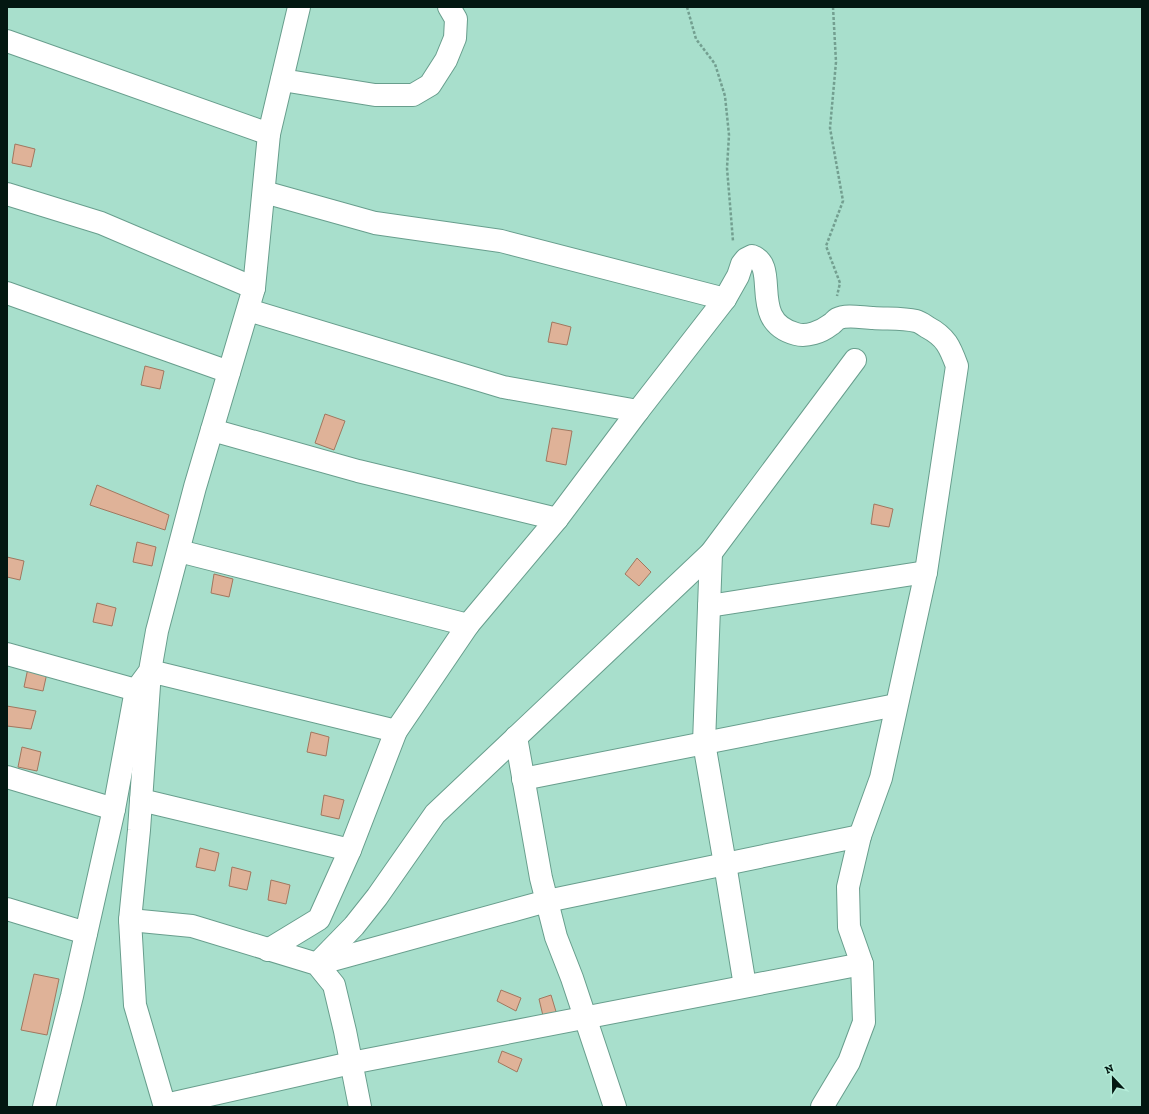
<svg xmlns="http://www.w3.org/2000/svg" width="1149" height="1114" viewBox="0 0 1149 1114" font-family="'Zilla Slab',serif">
	<rect width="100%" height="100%" fill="#a8dfcc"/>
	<g fill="#dfb298" stroke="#a1775f">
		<polygon points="15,144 35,149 31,167 12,163"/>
		<polygon points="552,322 571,327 567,345 548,342"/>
		<polygon points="145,366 164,371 160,389 141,385"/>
		<polygon points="325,414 345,421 334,450 315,443"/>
		<polygon points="552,428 572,431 566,465 546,461"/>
		<polygon points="97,485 169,515 165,530 90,505"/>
		<polygon points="874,504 893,509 889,527 871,524"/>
		<polygon points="137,542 156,547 152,566 133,562"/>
		<polygon points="7,557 24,561 20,580 7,577"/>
		<polygon points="637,558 651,572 639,586 625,574"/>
		<polygon points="214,574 233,579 229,597 211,593"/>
		<polygon points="97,603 116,608 112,626 93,622"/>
		<polygon points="28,668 47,673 43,691 24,687"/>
		<polygon points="7,706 36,711 31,729 7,726"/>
		<polygon points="311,732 329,737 326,756 307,752"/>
		<polygon points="22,747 41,752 37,771 18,767"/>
		<polygon points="324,795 344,800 339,819 321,815"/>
		<polygon points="200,848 219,853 215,871 196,867"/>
		<polygon points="232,867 251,872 247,890 229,886"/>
		<polygon points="271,880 290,885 286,904 268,900"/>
		<polygon points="34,974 59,979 47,1035 21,1030"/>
		<polygon points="501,990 521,998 516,1011 497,1001"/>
		<polygon points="551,995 557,1015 544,1020 539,999"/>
		<polygon points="502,1051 522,1059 517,1072 498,1062"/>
	</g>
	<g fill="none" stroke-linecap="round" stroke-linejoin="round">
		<g stroke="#689e8d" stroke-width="24">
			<g id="minor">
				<polyline points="7,41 269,134"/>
				<polyline points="282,80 375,95 413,95 430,85 446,60 455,38 456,19 449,7"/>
				<polyline points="264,192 375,223 501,241 725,299"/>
				<polyline points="7,194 101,223 254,288 195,487 157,631 150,671 136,690 114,809 72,996 44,1107"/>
				<polyline points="254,288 269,134 299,7"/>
				<polyline points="7,293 229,372"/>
				<path d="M 248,310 L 503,387 L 638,411 L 725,299 L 738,276 L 742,264 L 746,259 L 752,256 C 781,266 747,321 796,334 C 807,337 821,332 830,325 C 833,324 835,320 837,319 C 847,314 863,318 873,318 C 887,319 903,318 916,321 C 920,322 924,325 927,327 C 946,337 950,347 957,366 L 926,572 L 881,778 L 860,836 L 848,887 L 849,927 L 862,964 L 864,1022 L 849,1062 L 822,1107"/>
				<polyline points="212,430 358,471 557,519"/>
				<polyline points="179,551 468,625"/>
				<polyline points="711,553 704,743 725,864 745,986"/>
				<polyline points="709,606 926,572"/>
				<polyline points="7,654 136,690"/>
				<polyline points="516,737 541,878 556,937 572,978 615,1107"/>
				<polyline points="7,777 114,809"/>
				<polyline points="523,779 896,705"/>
				<polyline points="141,800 350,850"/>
				<polyline points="7,909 86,933"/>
				<polyline points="130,920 192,926 317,964 334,985 345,1031 360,1107"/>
				<polyline points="268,950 319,919 350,850 396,731 468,625 557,519 638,411"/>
				<polyline points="317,964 354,926 377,897 435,814 711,553 855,360"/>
				<polyline points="318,964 547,901 860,836"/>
				<polyline points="165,1105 351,1063 862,964"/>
				<polyline points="165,1107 135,1005 130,920 139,830 150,671 396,731"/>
			</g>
		</g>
		<g stroke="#739f90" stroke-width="2.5" stroke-dasharray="3 2" stroke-linecap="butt">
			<polyline points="687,7 696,39 715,64 725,96 729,135 727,168 733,241"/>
			<polyline points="833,7 836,62 830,128 843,201 826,246 840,283 837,296"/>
		</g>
		<use href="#minor" stroke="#fff" stroke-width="22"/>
	</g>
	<rect width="1149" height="1114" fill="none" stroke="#031711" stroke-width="16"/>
	<g transform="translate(1113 1078) rotate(338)" stroke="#b5edd9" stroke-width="3" paint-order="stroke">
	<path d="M0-3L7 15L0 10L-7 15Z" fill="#031711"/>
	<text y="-6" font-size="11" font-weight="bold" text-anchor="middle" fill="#031711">N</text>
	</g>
</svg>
